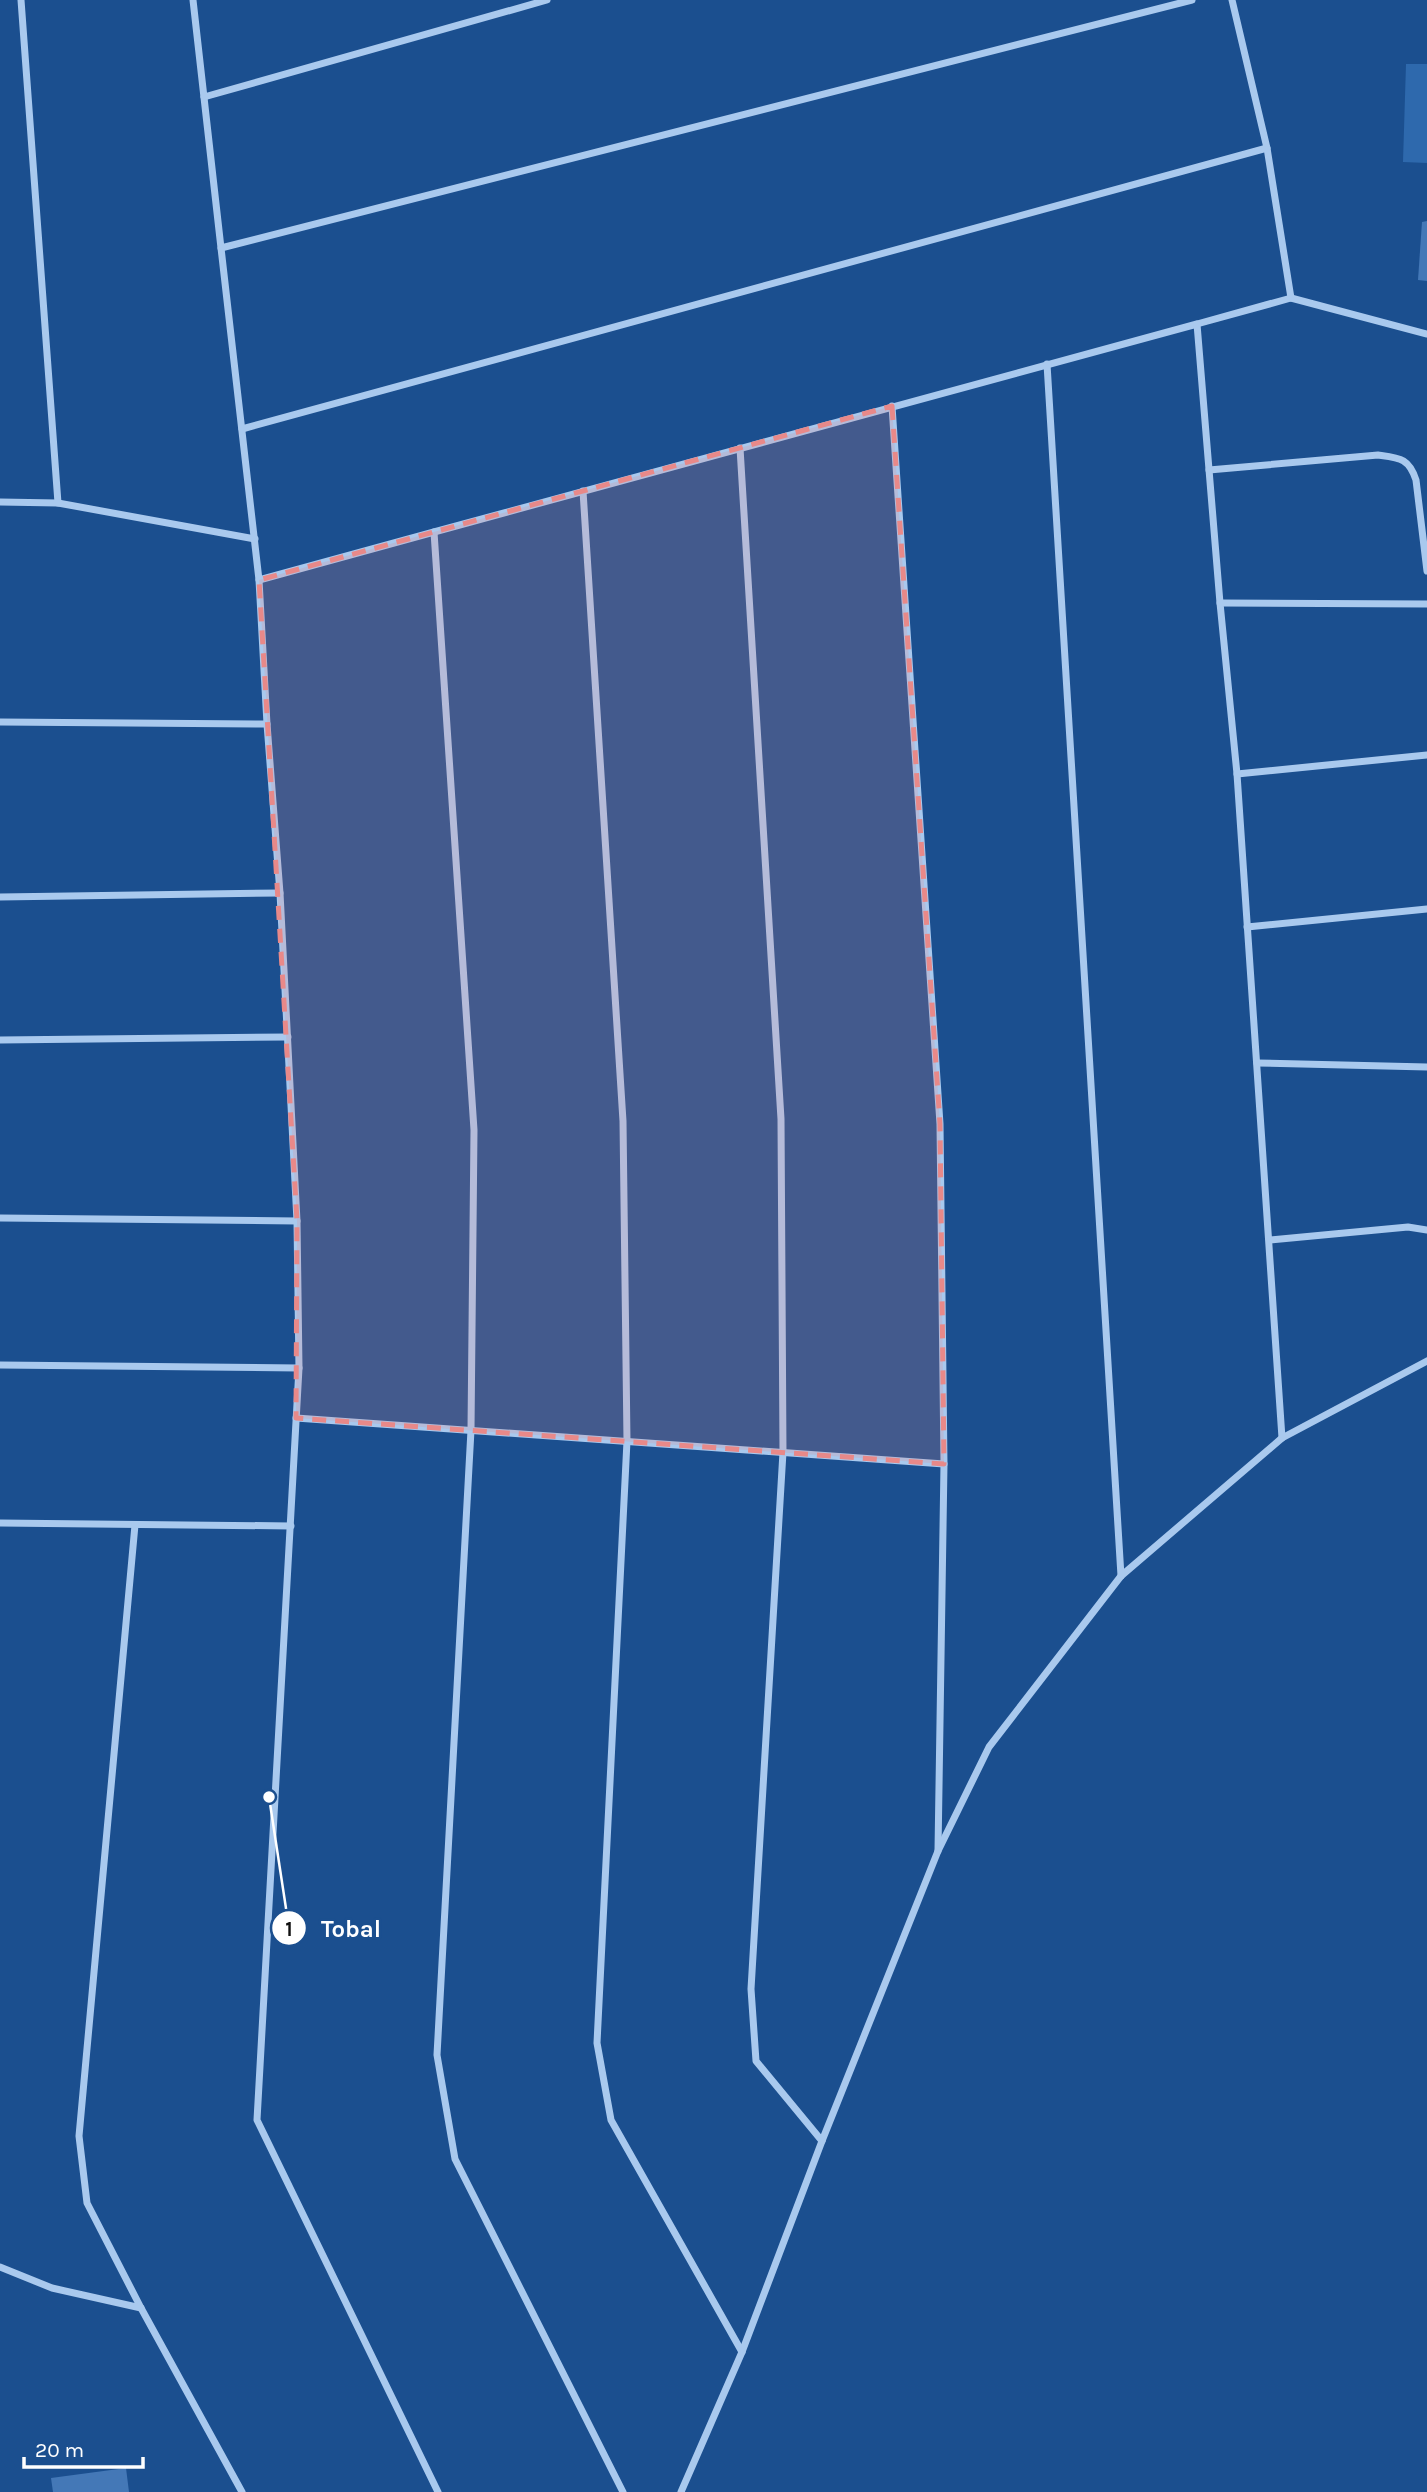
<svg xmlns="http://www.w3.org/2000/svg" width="1427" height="2492" viewBox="0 0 1427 2492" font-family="Karla,sans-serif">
	<rect width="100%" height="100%" fill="#1b4f8f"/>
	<polygon fill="#2e69ad" points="1406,64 1427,64 1427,163 1403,162"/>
	<g fill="#4478b7">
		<polygon points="1427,221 1427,281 1418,280 1422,222"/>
		<polygon points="126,2468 129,2492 53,2492 51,2478"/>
	</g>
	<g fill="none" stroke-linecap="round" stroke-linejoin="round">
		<g stroke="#a9c9ee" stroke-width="7">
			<polyline points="21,0 58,503"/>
			<polyline points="193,0 221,248"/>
			<polyline points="1232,0 1267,148 1291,298"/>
			<polyline points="204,97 547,0"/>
			<polyline points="1197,324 1291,298 1427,334"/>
			<polyline points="1047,364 1121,1576"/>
			<polyline points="892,406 940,1124 944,1464 938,1851"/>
			<polyline points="242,429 1267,148"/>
			<polyline points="740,448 781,1119 783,1452 751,1989 756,2061 822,2141"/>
			<path d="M 1209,470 L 1378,455 C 1400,458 1409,458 1416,480 L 1427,571"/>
			<polyline points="583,491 623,1121 627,1441 597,2043 611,2120 742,2352"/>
			<polyline points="0,502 58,503 255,539"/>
			<polyline points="434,532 1197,324 1220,603 1237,774 1282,1438"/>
			<polyline points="259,580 434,532 474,1130 471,1430 437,2055 455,2159 623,2492"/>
			<polyline points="1220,603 1427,604"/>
			<polyline points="0,722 267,724"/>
			<polyline points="1237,774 1427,755"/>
			<polyline points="0,897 280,893"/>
			<polyline points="1247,927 1427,909"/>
			<polyline points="0,1040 288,1037"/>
			<polyline points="1257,1063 1427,1067"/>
			<polyline points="0,1218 297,1221"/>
			<polyline points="1270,1240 1408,1227 1427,1230"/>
			<polyline points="0,1365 299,1368"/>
			<polyline points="296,1418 944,1464"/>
			<polyline points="0,1523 291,1526"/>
			<polyline points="135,1525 79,2136 87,2203 141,2308 242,2492"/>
			<polyline points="0,2267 52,2288 141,2308"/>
			<polyline points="438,2492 257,2120 299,1368 297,1221 280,893 267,724 259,580 221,248 1192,0"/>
			<polyline points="681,2492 742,2352 822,2141 938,1851 989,1747 1121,1576 1282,1438 1427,1361"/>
		</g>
	</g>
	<path fill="#e88989" fill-opacity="0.2" stroke="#e88989" stroke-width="5" stroke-dasharray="14 9" stroke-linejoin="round" d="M 892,406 L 940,1124 L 944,1464 L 296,1418 L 297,1221 L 259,580 Z"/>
	<path fill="none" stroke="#fff" stroke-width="2.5" d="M269 1797L289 1928"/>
	<g fill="#fff" stroke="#1b4f8f" stroke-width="2.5">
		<circle cx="269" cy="1797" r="7"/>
		<circle cx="289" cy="1928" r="18"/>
	</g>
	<g font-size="21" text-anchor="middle" font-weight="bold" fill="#111">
		<text x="289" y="1936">1</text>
	</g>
	<g font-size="24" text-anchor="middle" font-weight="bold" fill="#fff" stroke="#1b4f8f" stroke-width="5" stroke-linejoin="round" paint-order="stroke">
		<text x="351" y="1937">Tobal</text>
	</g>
	<path d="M24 2457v10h119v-10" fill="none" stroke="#ffffff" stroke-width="3.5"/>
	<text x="35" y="2457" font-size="21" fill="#ffffff" stroke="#1b4f8f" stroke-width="5" paint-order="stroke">20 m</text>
</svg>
